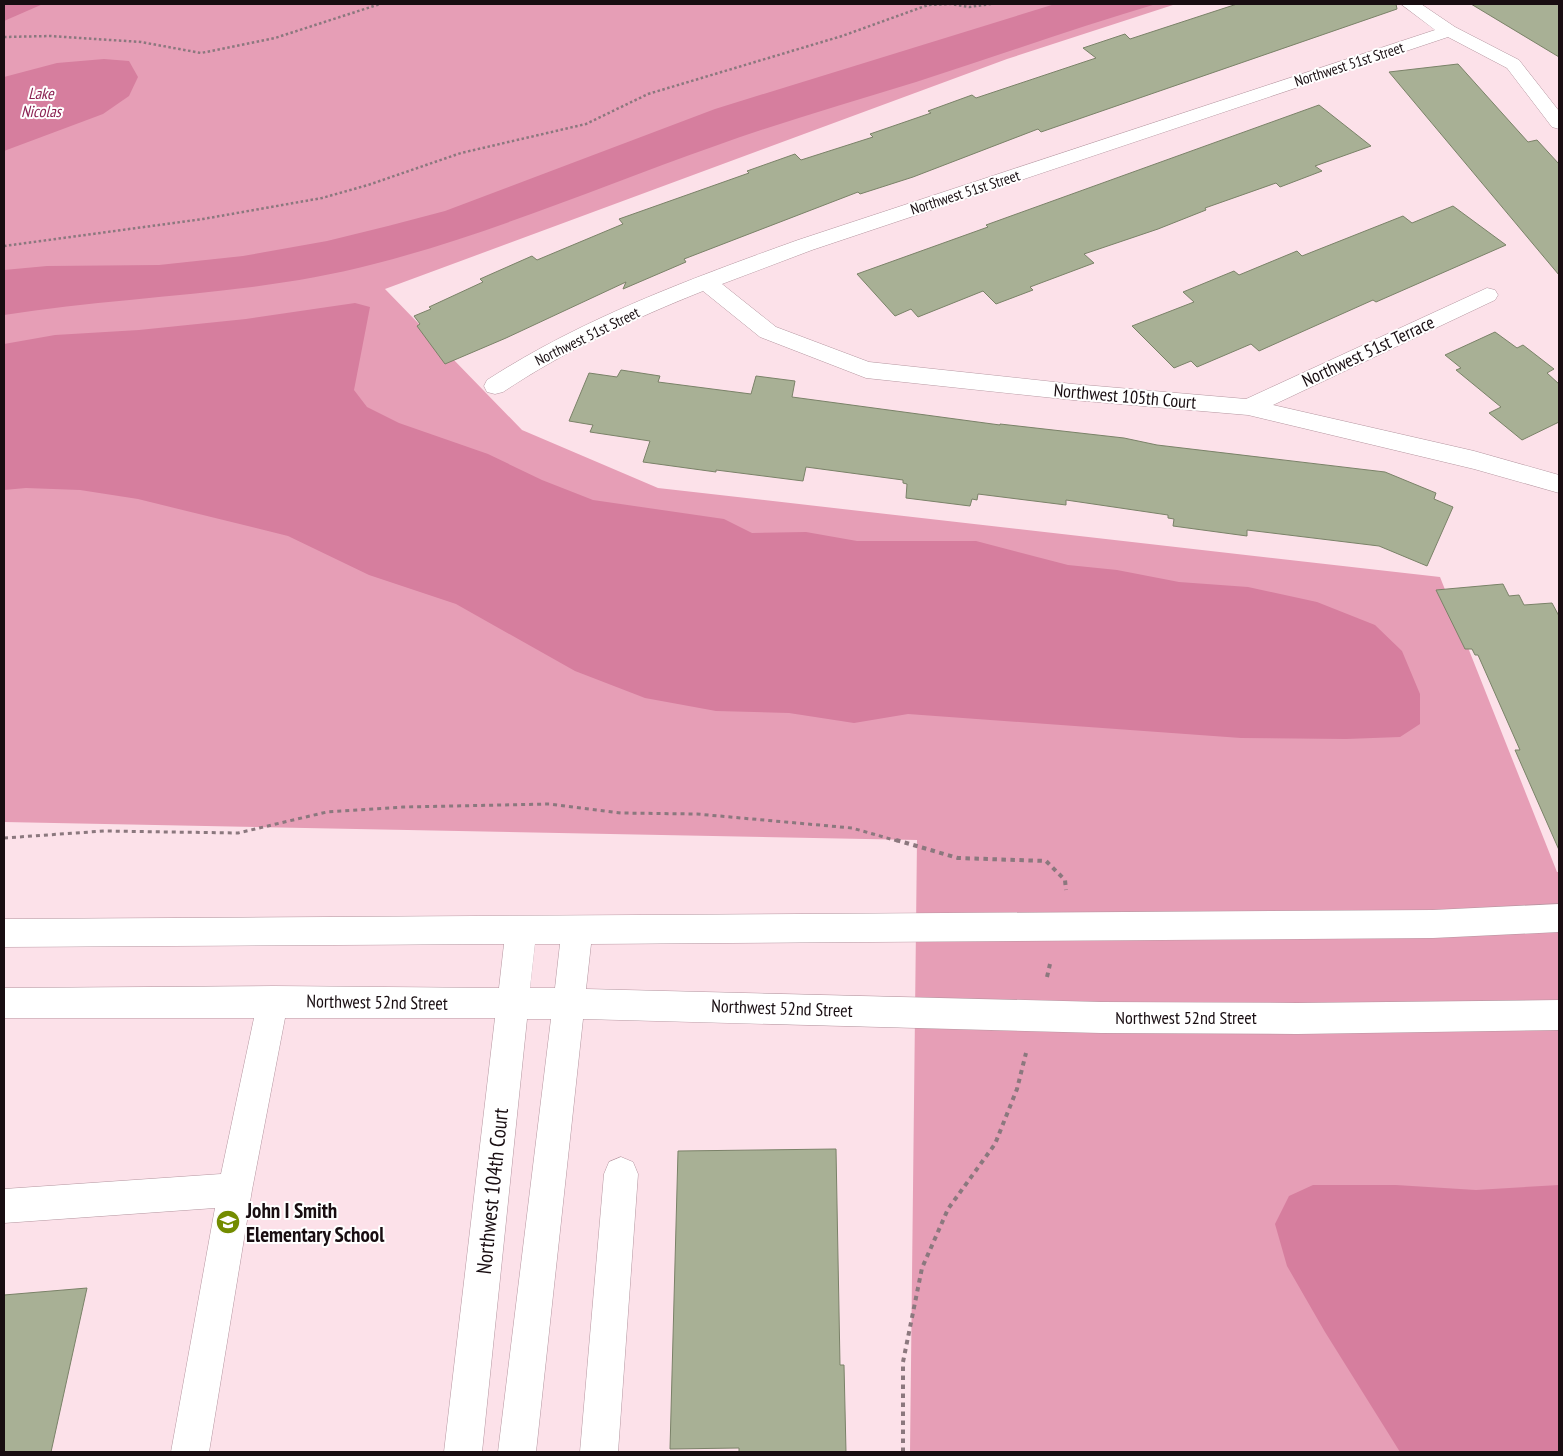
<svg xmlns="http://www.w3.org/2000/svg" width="1563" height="1456" viewBox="0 0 1563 1456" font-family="'PT Sans Narrow',sans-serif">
	<rect width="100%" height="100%" fill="#fce1e9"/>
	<polygon fill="#e69eb6" points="4,4 1176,4 1007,59 385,289 522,430 658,488 1440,577 1557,872 1559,872 1559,1452 910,1452 917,840 4,822"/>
	<g fill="#d67e9e">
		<polygon points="4,4 43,4 4,21"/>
		<path d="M 1055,4 L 1156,4 C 1076,28 996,56 916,82 C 849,103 781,122 715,146 C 601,186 491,234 374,264 C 253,296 126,295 4,315 L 4,270 L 47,266 L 159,265 L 243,256 L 327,241 L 388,226 L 445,211 L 715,109 Z"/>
		<polygon points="104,59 129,61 138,77 129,96 103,114 4,151 4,77 57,63"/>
		<polygon points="355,303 370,307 354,390 367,407 399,423 488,454 542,480 593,500 724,519 752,533 806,532 857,541 976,541 1068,565 1117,570 1179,582 1248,587 1317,602 1375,625 1402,651 1420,694 1420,724 1400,737 1346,739 1241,738 908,714 854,723 789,713 716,711 645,698 575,671 456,604 369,575 288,536 138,499 80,490 26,488 4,490 4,344 55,335 139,330 246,319"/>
		<polygon points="1313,1185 1396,1185 1476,1190 1559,1185 1559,1452 1400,1452 1325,1332 1287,1266 1275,1224 1289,1196"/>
	</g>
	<g fill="#a8b095" stroke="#7a8268">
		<polygon points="1237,4 1396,4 1397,9 1041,132 1038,129 913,177 860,194 858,192 684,259 686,262 623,289 626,282 506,338 445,364 417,326 420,324 414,316 431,309 429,307 483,282 480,279 532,256 537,260 623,224 619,219 749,173 747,171 795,154 801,160 873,137 870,134 931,113 928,111 972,95 976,98 1096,58 1083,48 1125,34 1130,39"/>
		<polygon points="1471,4 1559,4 1559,57"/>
		<polygon points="1458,64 1528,142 1537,140 1559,164 1559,275 1389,72"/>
		<polygon points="1319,105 1371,146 1315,166 1322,171 1280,187 1276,183 1205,208 1206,210 1158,229 1084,254 1094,263 1030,287 1033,290 996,304 983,291 918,317 911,309 895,316 857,274 988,227 986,225"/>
		<polygon points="1453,206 1506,245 1376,302 1373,300 1259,351 1251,344 1197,367 1191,361 1174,368 1132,326 1194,302 1183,292 1234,271 1239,275 1297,251 1302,256 1403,216 1412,223"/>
		<polygon points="1495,332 1517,348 1523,345 1554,369 1547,373 1559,384 1559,422 1522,440 1489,413 1501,407 1456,370 1461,368 1445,355"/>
		<polygon points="621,370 660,376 658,382 751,394 756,376 795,381 792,397 1000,425 1000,424 1124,438 1157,445 1385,472 1436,493 1434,499 1453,507 1427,566 1379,546 1247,530 1247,536 1173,526 1174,519 1168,518 1168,515 1066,500 1066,505 978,494 977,500 972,499 970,506 906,498 907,484 903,483 903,480 806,467 803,481 716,470 716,472 643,462 650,441 590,432 593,425 569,421 589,373 617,377"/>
		<polygon points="1503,584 1509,596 1519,595 1524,605 1552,603 1559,616 1559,850 1515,750 1520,750 1478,655 1475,655 1472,649 1465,649 1436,590"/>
		<polygon points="836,1149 840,1365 844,1365 846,1452 739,1452 739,1448 670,1449 678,1151"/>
		<polygon points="87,1288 51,1452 4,1452 4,1295"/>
	</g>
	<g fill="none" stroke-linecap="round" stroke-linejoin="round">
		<g stroke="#b596a0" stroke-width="1">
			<g id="minor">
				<path d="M 1401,4 L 1421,4 L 1455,27 L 1519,60 L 1559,111 L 1559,129 L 1552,127 L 1507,68 L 1448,37 L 812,250 L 722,284 L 776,327 L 869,362 L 1073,384 L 1246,399 L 1487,288 L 1495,290 L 1498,295 L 1495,300 L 1273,405 L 1474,451 L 1559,475 L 1559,493 L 1474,469 L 1248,415 L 1073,400 L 866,378 L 760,337 L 703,291 C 633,319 566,350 503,392 L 495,394 L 487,392 L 484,386 L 487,380 C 583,318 690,279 798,240 L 1435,30 Z"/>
				<path d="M 1559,904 L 1559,932 L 1433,938 L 591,944 L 586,989 L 1101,1002 L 1297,1003 L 1559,1000 L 1559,1030 L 1297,1034 L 1101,1033 L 583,1019 L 536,1452 L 498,1452 L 551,1019 L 527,1019 L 482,1452 L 444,1452 L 495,1018 L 285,1018 L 252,1190 L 209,1452 L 171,1452 L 215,1208 L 4,1223 L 4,1189 L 221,1174 L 254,1018 L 4,1018 L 4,988 L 273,986 L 499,988 L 504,944 L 4,947 L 4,919 L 1433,910 ZM 535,944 L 560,944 L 555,988 L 530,988 Z"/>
				<polygon points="621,1157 633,1162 638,1174 618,1452 580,1452 604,1174 609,1162"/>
			</g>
		</g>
		<g stroke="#8b787e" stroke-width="2.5" stroke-dasharray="2.5 2.5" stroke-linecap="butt">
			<polyline points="4,37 50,36 141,42 201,53 275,38 380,4"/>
			<polyline points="4,246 203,219 322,198 368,185 461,153 586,124 648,94 842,36 928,5 951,4 969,7 991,4"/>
		</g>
		<polyline stroke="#8b787e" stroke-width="3" stroke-dasharray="4 4" stroke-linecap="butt" points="4,838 104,831 238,833 327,812 403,807 550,804 621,813 697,814 852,828 901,842"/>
		<g stroke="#8b787e" stroke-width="4" stroke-dasharray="4.5 4.5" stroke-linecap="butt">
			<polyline points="896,840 958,858 1046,861 1065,880 1066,890"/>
			<polyline points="1047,977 1050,964"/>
			<polyline points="903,1452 903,1362 922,1268 948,1209 995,1144 1017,1089 1026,1053"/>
		</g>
		<use href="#minor" fill="#fff" fill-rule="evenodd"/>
	</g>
	<defs>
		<g id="school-disc" transform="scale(1.25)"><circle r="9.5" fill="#738c00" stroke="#fff"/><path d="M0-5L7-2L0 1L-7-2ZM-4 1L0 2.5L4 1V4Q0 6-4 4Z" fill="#fff"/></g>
	</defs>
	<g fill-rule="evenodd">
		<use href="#school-disc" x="228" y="1222"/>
	</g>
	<g text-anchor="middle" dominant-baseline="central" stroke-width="4" stroke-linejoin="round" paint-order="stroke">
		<g font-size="15" fill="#180d11" stroke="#fff">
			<text transform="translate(1349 64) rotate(-18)">Northwest 51st Street</text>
			<text transform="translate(965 192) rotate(-18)">Northwest 51st Street</text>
			<text transform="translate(587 336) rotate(-26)">Northwest 51st Street</text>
		</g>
		<g font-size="16" font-style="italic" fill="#8b2252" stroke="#fff">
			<text x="41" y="93">Lake<tspan x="41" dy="18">Nicolas</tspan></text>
		</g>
		<g font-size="18" fill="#180d11" stroke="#fff">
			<text transform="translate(1368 351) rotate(-25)">Northwest 51st Terrace</text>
			<text transform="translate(1125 396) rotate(5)">Northwest 105th Court</text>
			<text transform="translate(377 1002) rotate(1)">Northwest 52nd Street</text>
			<text transform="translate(782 1008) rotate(2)">Northwest 52nd Street</text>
			<text x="1186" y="1017">Northwest 52nd Street</text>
		</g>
		<g font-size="21" fill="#180d11" stroke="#fff">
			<text transform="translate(492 1191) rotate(-84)">Northwest 104th Court</text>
		</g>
		<g font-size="21" font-weight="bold" fill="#180d11" stroke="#fff" text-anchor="start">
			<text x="246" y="1210">John I Smith<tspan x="246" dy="24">Elementary School</tspan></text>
		</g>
	</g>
	<rect width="1563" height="1456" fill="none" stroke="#180d11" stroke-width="10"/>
</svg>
